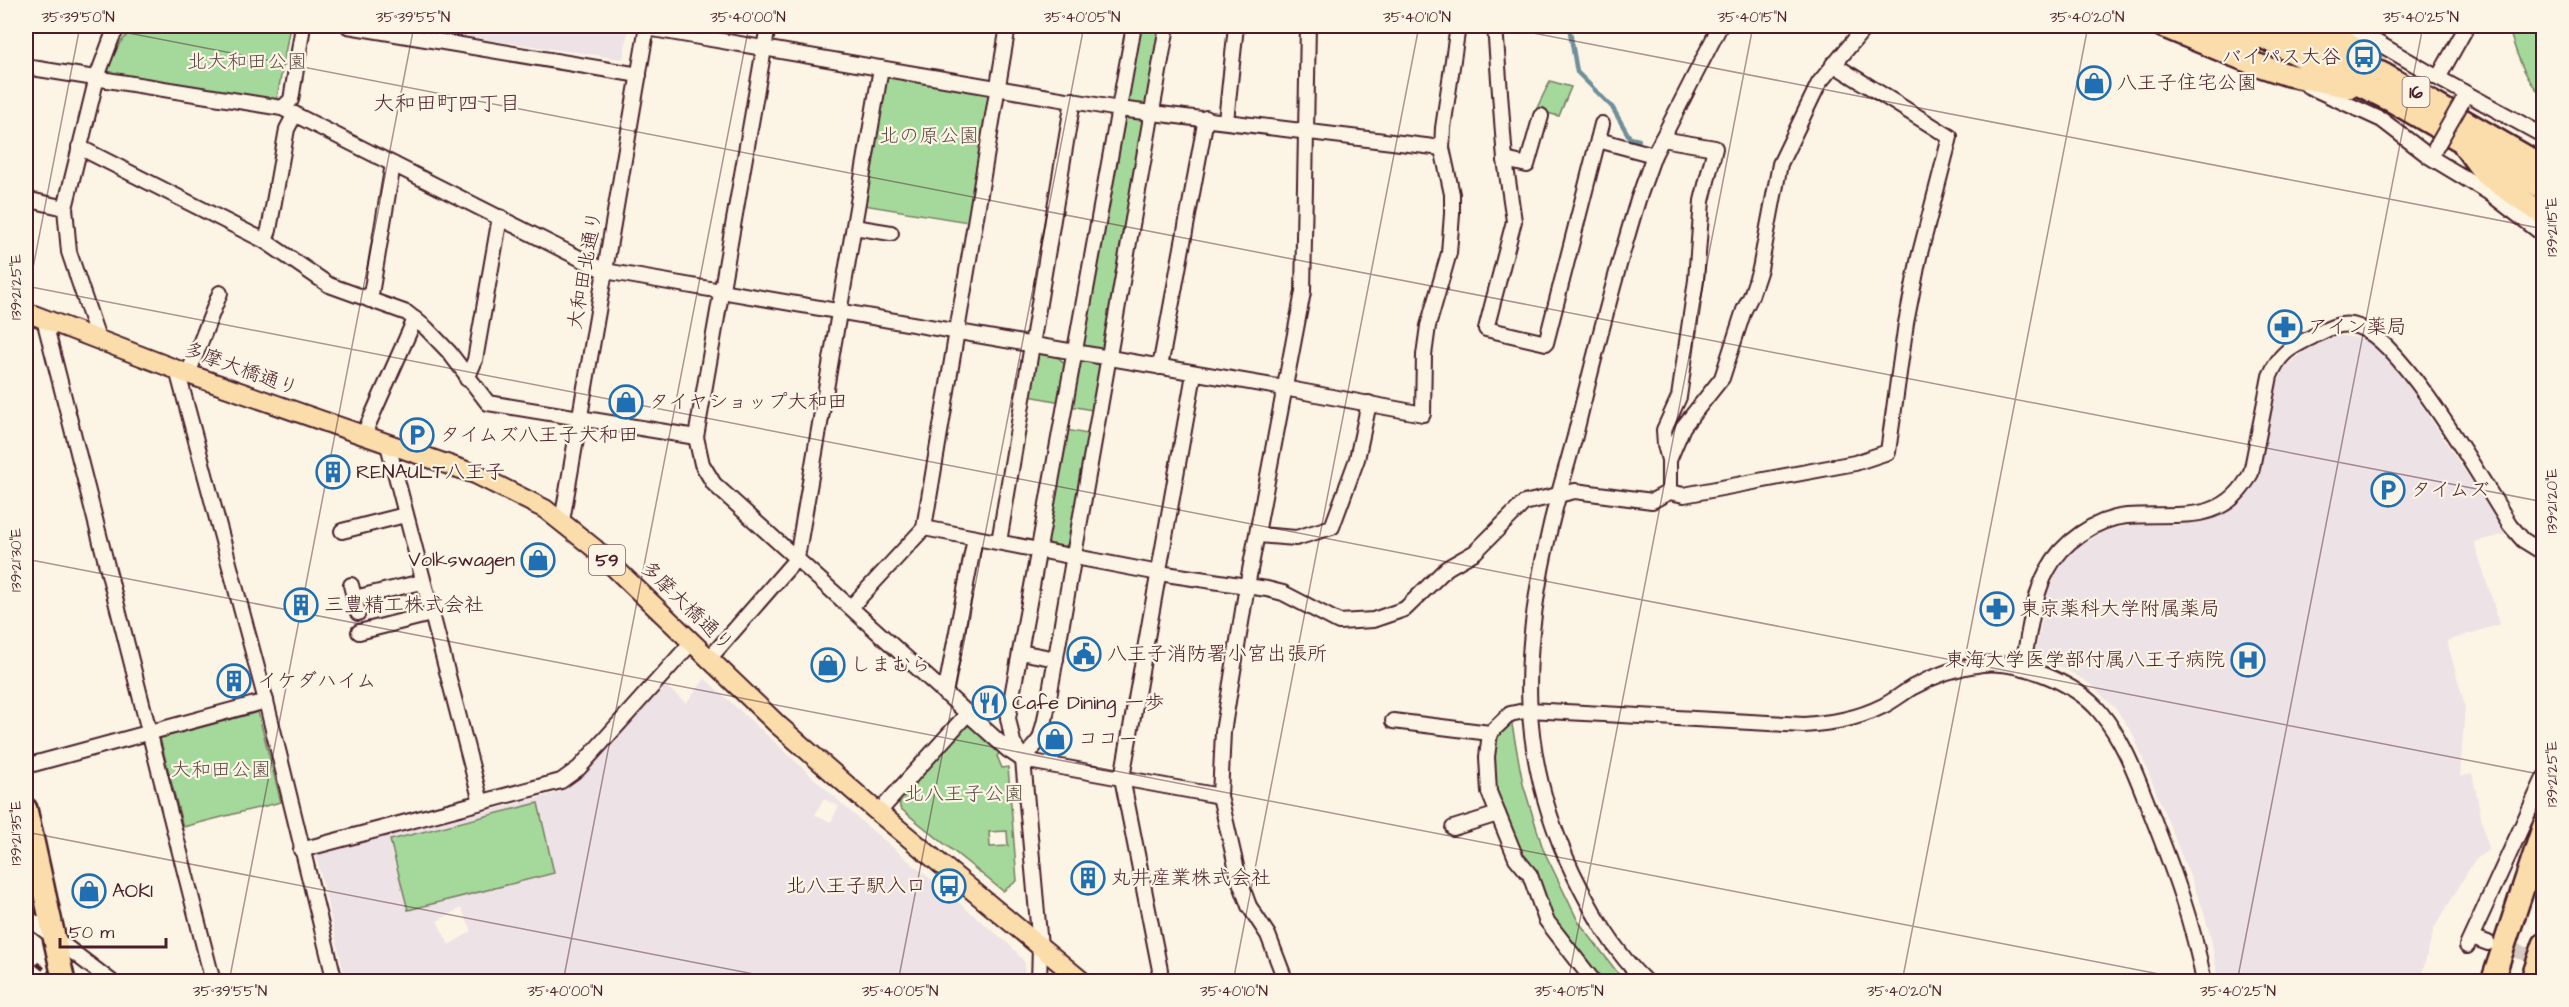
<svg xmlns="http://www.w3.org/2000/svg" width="2569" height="1007" viewBox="0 0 2569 1007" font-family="'Architects Daughter','Klee One',sans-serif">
	<rect width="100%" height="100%" fill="#fcf5e5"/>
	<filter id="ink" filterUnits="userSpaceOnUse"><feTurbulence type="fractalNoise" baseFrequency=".0167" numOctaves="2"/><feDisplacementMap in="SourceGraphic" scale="12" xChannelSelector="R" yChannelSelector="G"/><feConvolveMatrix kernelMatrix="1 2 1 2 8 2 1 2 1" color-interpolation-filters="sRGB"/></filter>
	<g filter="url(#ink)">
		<g fill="#ede2e5" fill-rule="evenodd">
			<polygon points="406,26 629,26 623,59 441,33"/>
			<polygon points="2341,336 2359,338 2370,342 2387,356 2407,383 2506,534 2474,542 2500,624 2447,641 2465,706 2460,777 2472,773 2488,850 2474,861 2434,929 2420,981 2218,981 2212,943 2203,909 2133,734 2116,709 2090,684 2064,668 2037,658 2035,653 2048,591 2062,563 2079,546 2108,530 2132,525 2178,525 2203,521 2224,513 2247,495 2260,469 2277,385 2283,371 2294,359 2307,350 2328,339"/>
			<path d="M 680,665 L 690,665 L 861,821 L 1012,947 L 1025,963 L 1024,981 L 346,981 L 316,855 L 561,792 ZM 681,665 L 690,665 L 705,679 L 686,703 L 663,684 ZM 823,799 L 839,806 L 831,822 L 815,815 ZM 461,908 L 472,931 L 449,945 L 437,921 Z"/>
		</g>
		<g fill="#a5d99b" stroke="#787c63" stroke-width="1.5" fill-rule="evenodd">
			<polygon points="135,26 290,26 276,104 104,75 120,43"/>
			<path d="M 1136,26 L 1162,26 L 1070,543 L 1062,548 L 1052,547 L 1045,539 ZM 1071,406 L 1092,410 L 1087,434 L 1066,430 Z"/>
			<path d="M 2508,26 L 2543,26 L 2543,95 C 2525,83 2514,46 2508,26 Z"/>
			<polygon points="881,68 997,87 974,223 857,204"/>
			<polygon points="1550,81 1571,87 1559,116 1536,110"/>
			<polygon points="1041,354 1059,358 1067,367 1061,402 1029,396 1036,358"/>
			<polygon points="258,712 281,802 183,827 160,738"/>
			<polygon points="1510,714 1523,784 1543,849 1578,921 1624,981 1594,981 1566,948 1489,792 1490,733"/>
			<path d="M 971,725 L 1000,752 L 997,756 L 1002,768 L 1008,767 L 1017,881 L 1003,891 L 900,808 L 899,798 L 963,727 ZM 1007,831 L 1008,846 L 990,847 L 989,832 Z"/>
			<polygon points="538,803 554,873 408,910 390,840"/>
		</g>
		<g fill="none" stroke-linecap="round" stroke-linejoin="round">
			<polyline stroke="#708f9b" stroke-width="4.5" points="1569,26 1577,72 1612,107 1630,138 1639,140"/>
			<polyline stroke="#d8cac0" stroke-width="14" stroke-dasharray="14 7" stroke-linecap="butt" points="2495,945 2544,959"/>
			<g stroke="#4a1f2b" stroke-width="18">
				<g id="minor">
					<polyline points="348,26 639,75"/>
					<polyline points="768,26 696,437 702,464 714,484 1008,750 1023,760 1220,796"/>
					<polyline points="1495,26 1505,160 1514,221 1486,329 1546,343 1602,124"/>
					<polyline points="2349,26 2438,78 2544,136"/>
					<polyline points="647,28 1119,109 1442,148"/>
					<polyline points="26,67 282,108 605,271 1284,388 1423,414 1424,355 1428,326 1449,253 1452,214 1452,194 1442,148 1443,128 1458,26"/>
					<polyline points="2438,78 2467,26"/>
					<polyline points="2308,86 2382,120 2430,157 2488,192 2544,235"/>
					<polyline points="282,108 291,100 303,26"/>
					<polyline points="1226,121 1236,26"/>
					<polyline points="1662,139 1715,148 1702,201 1696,280 1679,397 1664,430 1665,445 1669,460"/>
					<polyline points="1598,140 1654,155"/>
					<polyline points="79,147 265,241 329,285 407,313 426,328 449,352 488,403 696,437"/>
					<polyline points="1505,160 1527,165 1541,116"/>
					<polyline points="26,199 65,208"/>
					<polyline points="854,227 891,233"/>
					<polyline points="265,241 269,230 287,129 295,114"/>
					<polyline points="370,300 393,164"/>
					<polyline points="44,319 213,982"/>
					<polyline points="99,341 69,252 65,208 97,77 112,37 119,26"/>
					<polyline points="1160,367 1206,118"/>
					<polyline points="177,370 266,701 335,982"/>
					<polyline points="188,374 220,293"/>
					<polyline points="467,379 475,360 500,217"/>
					<polyline points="363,436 415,319"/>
					<polyline points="388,445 481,802"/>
					<polyline points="1669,492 1669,460 1683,427 1722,378 1744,310 1751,296 1760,269 1780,164 1819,83 1866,26"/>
					<polyline points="562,521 647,26"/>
					<polyline points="924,528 1159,573 1267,589 1283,593 1339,622 1373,620 1405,609 1447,568 1475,552 1524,503 1575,491 1652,501 1669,492 1684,495 1748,483 1855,463 1888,452 1906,323 1919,257 1950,137 1833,64"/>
					<polyline points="342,531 405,515"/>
					<polyline points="1258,535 1296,538 1332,527 1357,459 1369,403"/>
					<polyline points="999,542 1073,100"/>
					<polyline points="351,585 358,613"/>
					<polyline points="354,598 422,582"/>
					<polyline points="851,607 924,528 1008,26"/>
					<polyline points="359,632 431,614"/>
					<polyline points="1020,652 1056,659"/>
					<polyline points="709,659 797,558 881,68"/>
					<path d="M 2022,668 C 2029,637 2032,599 2047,571 C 2062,542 2095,519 2127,516 C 2177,512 2224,527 2251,473 L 2270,376 C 2280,352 2290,348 2312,337 C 2327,329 2342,320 2359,327 C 2404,343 2482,481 2510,525 L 2523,540 L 2544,553"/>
					<polyline points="945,694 975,538"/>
					<polyline points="1393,721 1490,733"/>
					<polyline points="1023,760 1040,739 1045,720 1167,26"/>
					<polyline points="26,766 266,701"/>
					<polyline points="878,813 968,713"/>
					<polyline points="1453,828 1498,814"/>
					<polyline points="301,850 561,781 579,768 692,642"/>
					<polyline points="26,916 112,982"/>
					<polyline points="2472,937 2488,943"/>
					<polyline points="2467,946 2544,778"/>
					<polyline points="1039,982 1040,946 1023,760 1013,742 1008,718 1134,26"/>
					<polyline points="1157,982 1160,970 1122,778 1194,374"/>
					<polyline points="1286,982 1268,935 1249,906 1239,879 1220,796 1223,732 1247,586 1303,292 1308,26"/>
					<path d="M 1594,982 L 1546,920 L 1530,875 L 1516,858 L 1489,792 L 1487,757 L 1490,733 L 1510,714 L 1529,710 L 1804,725 C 1832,723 1857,719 1883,706 C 1893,701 1903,693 1913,687 C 1935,675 1958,667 1982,664 C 2020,660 2076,683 2100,712 C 2125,742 2137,778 2151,813 C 2173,869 2193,922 2204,982"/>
					<path d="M 1646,982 C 1614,952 1592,912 1573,873 C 1516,753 1521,650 1551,524 C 1558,495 1567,466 1575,436 C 1594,357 1614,278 1638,200 L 1654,155 L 1720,26"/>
				</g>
			</g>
			<g stroke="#4a1f2b" stroke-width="22">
				<polyline id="major" points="26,312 188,374 475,474 545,509 594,548 777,724 873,808 1083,982"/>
			</g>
			<g stroke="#4a1f2b" stroke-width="26">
				<g id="highway">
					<polyline points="2162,26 2252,63 2288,75 2350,87"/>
					<polyline points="2215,26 2250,45"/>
					<polyline points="2240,26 2390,100 2544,189"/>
					<polyline points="2285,26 2385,75 2544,167"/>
					<polyline points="2321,26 2335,33 2359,54"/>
					<polyline points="2465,147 2485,174 2544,215"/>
					<polyline points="26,809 64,982"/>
					<polyline points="2492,982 2544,825"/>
					<polyline points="2531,982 2544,944"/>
				</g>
			</g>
			<use href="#minor" stroke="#fcf5e5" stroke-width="14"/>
			<use href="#major" stroke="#faddab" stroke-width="18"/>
			<use href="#highway" stroke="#faddab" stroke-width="21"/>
			<polyline stroke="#4a1f2b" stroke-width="4.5" stroke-dasharray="9 4.5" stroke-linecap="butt" points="26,955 60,982"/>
			<g stroke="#4a1f2b" stroke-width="18" stroke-linecap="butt">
				<polyline id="minor-bridge" points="2435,149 2462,102"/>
			</g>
			<use href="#minor-bridge" stroke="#fcf5e5" stroke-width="14"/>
		</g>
	</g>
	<path fill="none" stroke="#4a1f2b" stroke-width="1.5" stroke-opacity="0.45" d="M 92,26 L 2544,502M 1497,26 L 2544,229M 26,286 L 2544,775M 26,304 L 80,26M 26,559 L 2200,982M 26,832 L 795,982M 229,982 L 414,26M 563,982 L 749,26M 898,982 L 1084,26M 1233,982 L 1419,26M 1568,982 L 1753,26M 1902,982 L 2088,26M 2237,982 L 2423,26"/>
	<defs>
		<g id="bus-ring" transform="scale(1.725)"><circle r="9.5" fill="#fcf5e5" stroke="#1f6fb2" stroke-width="1.5"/><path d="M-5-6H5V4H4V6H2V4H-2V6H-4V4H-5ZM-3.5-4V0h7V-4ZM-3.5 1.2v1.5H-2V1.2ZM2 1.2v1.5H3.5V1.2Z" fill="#1f6fb2"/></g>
		<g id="shop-ring" transform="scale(1.725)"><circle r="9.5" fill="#fcf5e5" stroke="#1f6fb2" stroke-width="1.5"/><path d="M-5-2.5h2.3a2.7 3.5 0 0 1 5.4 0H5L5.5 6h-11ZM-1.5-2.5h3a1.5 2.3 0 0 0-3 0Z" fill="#1f6fb2"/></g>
		<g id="pharmacy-ring" transform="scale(1.725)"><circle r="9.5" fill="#fcf5e5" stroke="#1f6fb2" stroke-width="1.5"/><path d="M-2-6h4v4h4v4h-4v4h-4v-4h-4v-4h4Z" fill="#1f6fb2"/></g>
		<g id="parking-ring" transform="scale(1.725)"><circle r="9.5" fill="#fcf5e5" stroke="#1f6fb2" stroke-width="1.5"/><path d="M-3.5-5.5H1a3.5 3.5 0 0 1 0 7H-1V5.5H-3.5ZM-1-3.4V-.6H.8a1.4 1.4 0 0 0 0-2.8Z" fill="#1f6fb2"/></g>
		<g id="building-ring" transform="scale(1.725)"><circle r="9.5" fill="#fcf5e5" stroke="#1f6fb2" stroke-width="1.5"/><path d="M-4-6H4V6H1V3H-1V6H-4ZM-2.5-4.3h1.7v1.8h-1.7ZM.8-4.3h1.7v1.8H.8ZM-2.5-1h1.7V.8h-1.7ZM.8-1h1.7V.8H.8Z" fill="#1f6fb2"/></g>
		<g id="civic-ring" transform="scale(1.725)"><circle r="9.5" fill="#fcf5e5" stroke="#1f6fb2" stroke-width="1.5"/><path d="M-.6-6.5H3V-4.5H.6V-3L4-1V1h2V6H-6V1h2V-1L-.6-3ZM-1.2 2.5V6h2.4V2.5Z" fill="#1f6fb2"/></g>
		<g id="hospital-ring" transform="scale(1.725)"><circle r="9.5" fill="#fcf5e5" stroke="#1f6fb2" stroke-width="1.5"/><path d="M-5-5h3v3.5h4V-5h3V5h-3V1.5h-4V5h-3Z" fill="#1f6fb2"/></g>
		<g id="restaurant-ring" transform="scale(1.725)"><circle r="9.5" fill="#fcf5e5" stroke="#1f6fb2" stroke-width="1.5"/><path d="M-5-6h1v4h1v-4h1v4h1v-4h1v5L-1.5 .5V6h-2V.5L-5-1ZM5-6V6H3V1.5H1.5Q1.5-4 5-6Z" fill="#1f6fb2"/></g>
	</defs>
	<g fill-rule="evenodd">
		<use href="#bus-ring" x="2364" y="57"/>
		<use href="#shop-ring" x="2094" y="83"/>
		<use href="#pharmacy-ring" x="2285" y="327"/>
		<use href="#shop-ring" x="626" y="402"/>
		<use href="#parking-ring" x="417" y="435"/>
		<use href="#building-ring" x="333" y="472"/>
		<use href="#parking-ring" x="2388" y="490"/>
		<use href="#shop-ring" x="538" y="560"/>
		<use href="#building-ring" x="301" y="605"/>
		<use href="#pharmacy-ring" x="1997" y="609"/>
		<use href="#civic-ring" x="1084" y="654"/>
		<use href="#hospital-ring" x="2248" y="660"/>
		<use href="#shop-ring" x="828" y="665"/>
		<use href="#building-ring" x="234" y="681"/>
		<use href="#restaurant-ring" x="989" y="703"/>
		<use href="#shop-ring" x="1055" y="739"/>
		<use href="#building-ring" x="1088" y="878"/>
		<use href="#bus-ring" x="949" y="886"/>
		<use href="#shop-ring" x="89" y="891"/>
	</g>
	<g text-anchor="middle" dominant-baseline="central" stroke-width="4.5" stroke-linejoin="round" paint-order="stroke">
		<g fill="#fcf5e5" stroke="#7f5f63" stroke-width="1.5">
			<rect x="2402.5" y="77" width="27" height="30" rx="4.5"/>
			<rect x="589" y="545" width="36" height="30" rx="4.5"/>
		</g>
		<g font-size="18" font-weight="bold" fill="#4a1f2b">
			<text x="2416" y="92">16</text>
			<text x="607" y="560">59</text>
		</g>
		<g font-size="20" fill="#4a1f2b" stroke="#fcf5e5" text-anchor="start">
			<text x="2341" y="57" text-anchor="end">バイパス大谷</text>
			<text x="2117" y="83">八王子住宅公園</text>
			<text x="2308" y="327">アイン薬局</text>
			<text x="649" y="402">タイヤショップ大和田</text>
			<text x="440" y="435">タイムズ八王子大和田</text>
			<text x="356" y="472">RENAULT八王子</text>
			<text x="2411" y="490">タイムズ</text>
			<text x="515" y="560" text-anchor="end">Volkswagen</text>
			<text x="324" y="605">三豊精工株式会社</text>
			<text x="2020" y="609">東京薬科大学附属薬局</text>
			<text x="1107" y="654">八王子消防署小宮出張所</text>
			<text x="2225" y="660" text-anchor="end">東海大学医学部付属八王子病院</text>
			<text x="851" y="665">しまむら</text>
			<text x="257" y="681">イケダハイム</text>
			<text x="1012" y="703">Cafe Dining 一歩</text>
			<text x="1078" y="739">ココー</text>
			<text x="1111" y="878">丸井産業株式会社</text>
			<text x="926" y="886" text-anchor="end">北八王子駅入口</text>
			<text x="112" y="891">AOKI</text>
		</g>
		<g font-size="20" fill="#614e47" stroke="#fcf5e5">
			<text x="247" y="62">北大和田公園</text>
			<text x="929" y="136">北の原公園</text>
			<text x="221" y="770">大和田公園</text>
			<text x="964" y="794">北八王子公園</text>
		</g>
		<g font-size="20" fill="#4a1f2b" stroke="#fcf5e5">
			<text transform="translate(585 270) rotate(-80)">大和田北通り</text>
			<text transform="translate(241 369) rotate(20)">多摩大橋通り</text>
			<text transform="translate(687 606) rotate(44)">多摩大橋通り</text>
		</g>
		<g font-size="21" fill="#4a1f2b" stroke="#fcf5e5">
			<text x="447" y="103">大和田町四丁目</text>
		</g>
	</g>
	<rect width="2569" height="1007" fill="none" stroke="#fcf5e5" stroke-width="66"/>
	<path d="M60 938v9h106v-9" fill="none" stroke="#4a1f2b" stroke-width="3"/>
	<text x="69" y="938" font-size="18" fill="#4a1f2b" stroke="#fcf5e5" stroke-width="4.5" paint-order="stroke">50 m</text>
	<rect x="33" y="33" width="2503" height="941" fill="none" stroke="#4a1f2b" stroke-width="2"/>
	<g font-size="15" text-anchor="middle" fill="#4a1f2b">
		<text x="78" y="22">35°39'50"N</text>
		<text x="413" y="22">35°39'55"N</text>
		<text x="748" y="22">35°40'00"N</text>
		<text x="1082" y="22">35°40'05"N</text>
		<text x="1417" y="22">35°40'10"N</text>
		<text x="1752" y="22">35°40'15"N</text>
		<text x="2087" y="22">35°40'20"N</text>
		<text x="2421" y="22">35°40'25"N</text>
		<text transform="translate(2552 227) rotate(-90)" y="5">139°21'15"E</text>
		<text transform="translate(16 287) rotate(-90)" y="5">139°21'25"E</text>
		<text transform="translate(2552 501) rotate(-90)" y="5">139°21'20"E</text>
		<text transform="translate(16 560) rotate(-90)" y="5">139°21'30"E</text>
		<text transform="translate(2552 774) rotate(-90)" y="5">139°21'25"E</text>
		<text transform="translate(16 833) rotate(-90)" y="5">139°21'35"E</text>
		<text x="230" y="996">35°39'55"N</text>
		<text x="565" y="996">35°40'00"N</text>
		<text x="900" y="996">35°40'05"N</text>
		<text x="1234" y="996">35°40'10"N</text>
		<text x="1569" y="996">35°40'15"N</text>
		<text x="1904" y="996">35°40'20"N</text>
		<text x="2238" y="996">35°40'25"N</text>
	</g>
</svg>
